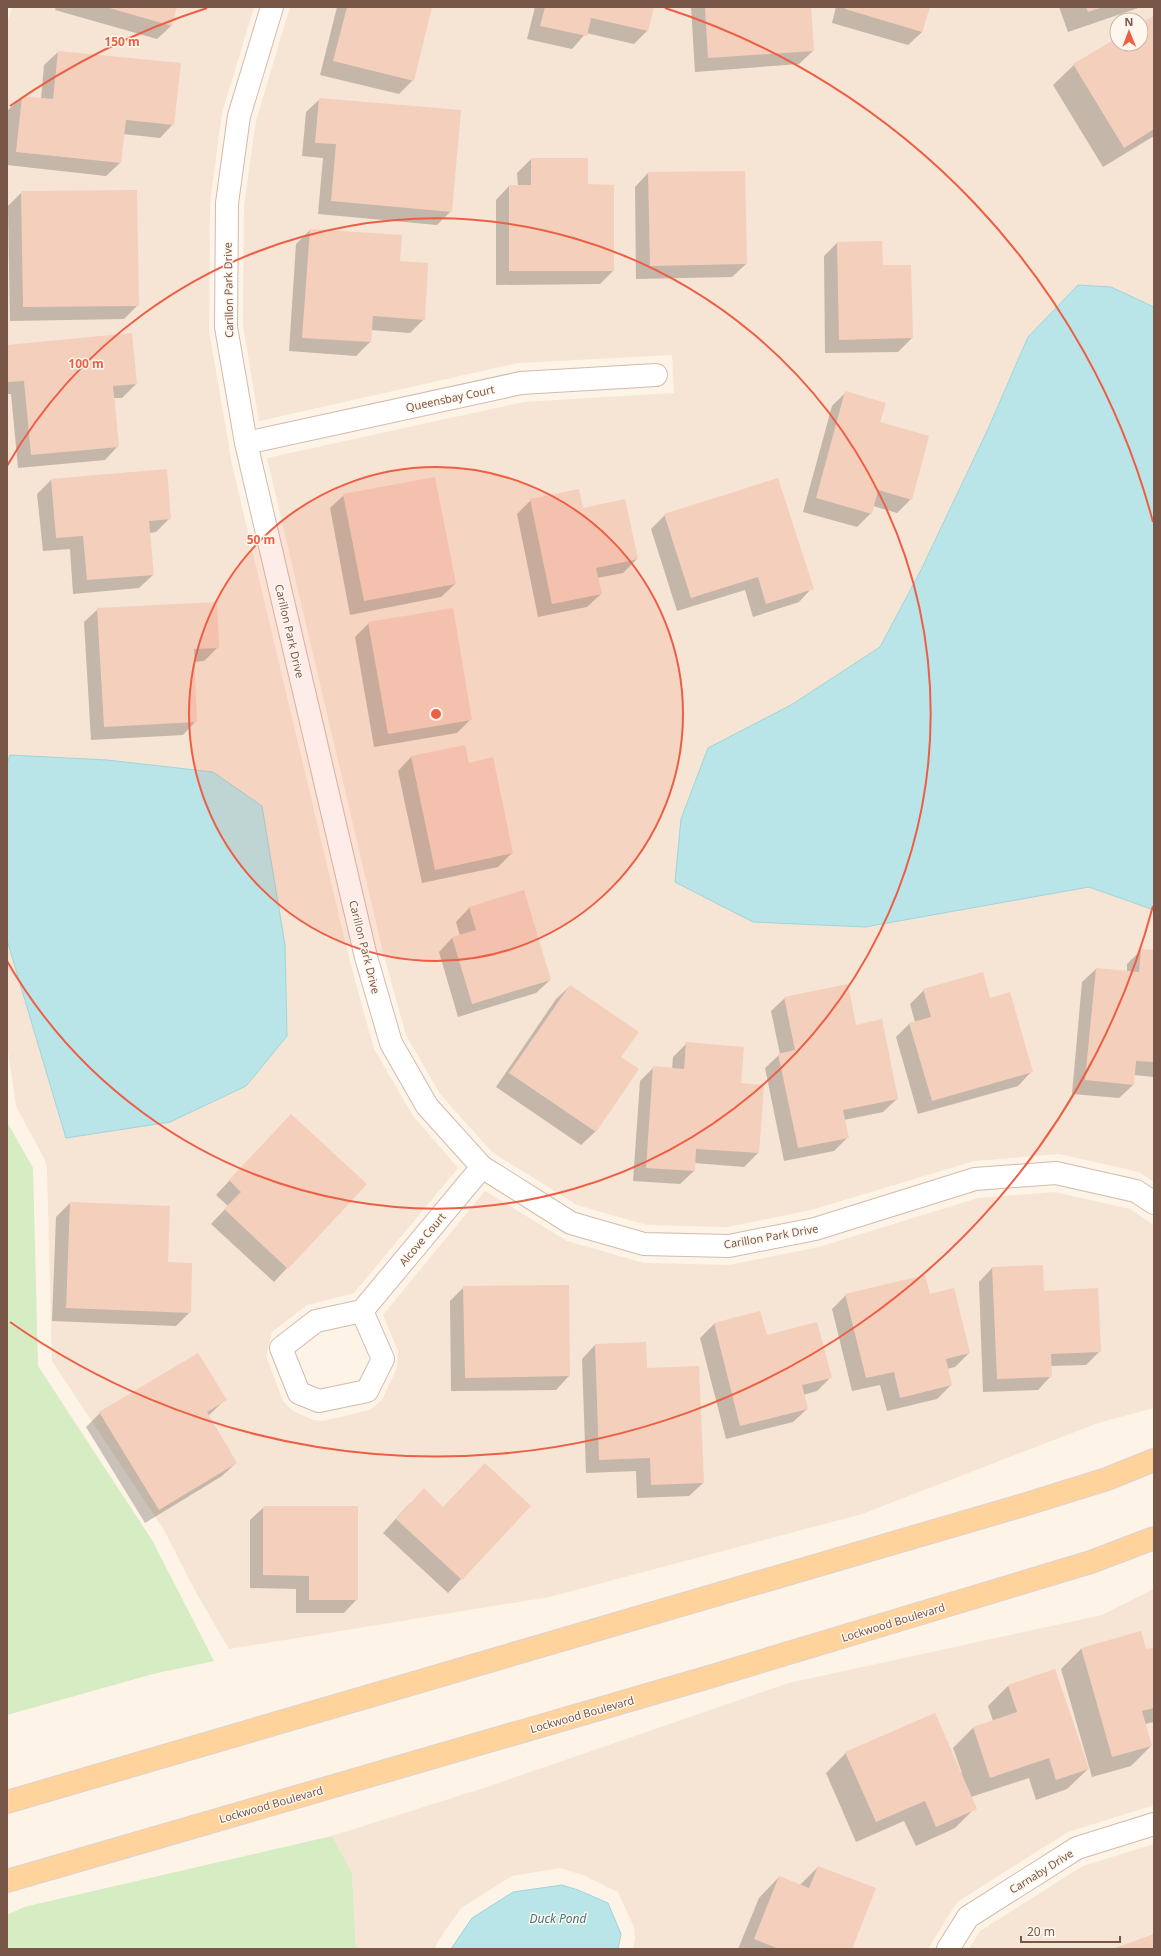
<svg xmlns="http://www.w3.org/2000/svg" width="1161" height="1956" viewBox="0 0 1161 1956" font-family="'Noto Sans',sans-serif">
	<rect width="100%" height="100%" fill="#fdf3e6"/>
	<g fill="#f6e4d4" fill-rule="evenodd">
		<polygon points="12,7 254,7 222,113 210,203 209,331 232,465 350,962 374,1049 413,1116 458,1168 354,1293 307,1305 272,1332 266,1356 283,1401 293,1411 313,1420 323,1421 370,1410 382,1400 397,1368 398,1351 383,1315 485,1191 567,1241 644,1263 729,1265 819,1247 978,1198 1055,1192 1130,1209 1154,1225 1154,1408 1098,1423 862,1514 549,1597 229,1649 197,1594 164,1530 52,1361 47,1168 45,1160 16,1106 7,1044 7,940 66,1138 287,1035 285,945 262,806 213,772 107,760 10,755 7,764 7,24"/>
		<path d="M 290,7 L 1154,7 L 1154,307 L 1111,287 L 1028,337 L 988,429 L 921,570 L 880,647 L 791,705 L 708,749 L 865,927 L 1089,887 L 1154,910 L 1154,1182 L 1139,1172 L 1059,1154 L 974,1161 L 811,1210 L 727,1227 L 647,1225 L 577,1205 L 492,1152 L 440,1094 L 406,1035 L 383,952 L 267,458 L 524,402 L 674,393 L 672,355 L 518,363 L 259,421 L 243,325 L 244,205 L 256,121 ZM 1117,20 L 1141,20 L 1141,44 L 1117,44 Z"/>
		<polygon points="1154,1589 1154,1805 1068,1832 960,1900 955,1905 928,1949 633,1949 635,1937 634,1927 618,1892 583,1875 560,1868 512,1876 461,1908 438,1941 435,1949 356,1949 352,1873 332,1836 490,1786 789,1683 1102,1615"/>
		<polygon points="1154,1844 1154,1949 969,1949 980,1931 1083,1866"/>
	</g>
	<g fill="#d6ecc3">
		<polygon points="7,1122 33,1168 38,1366 152,1540 214,1661 153,1674 7,1715"/>
		<polygon points="332,1836 352,1873 356,1949 7,1949 7,1915 24,1907"/>
	</g>
	<g fill="#b9e5e8" stroke="#9ed5db">
		<polygon points="1078,285 1111,287 1154,307 1154,910 1089,887 865,927 753,922 675,882 681,819 708,748 791,705 880,647 921,570 988,429 1028,337"/>
		<polygon points="10,755 107,760 213,772 262,806 285,945 287,1036 246,1086 170,1122 66,1138 7,940 7,764"/>
		<polygon points="562,1885 578,1890 608,1903 621,1934 618,1949 451,1949 472,1918 513,1892"/>
	</g>
	<g fill="#0003">
		<polygon points="56,7 176,7 171,26 157,39 55,10"/>
		<polygon points="337,7 431,7 413,80 399,94 320,75"/>
		<polygon points="535,7 653,7 648,30 634,44 586,33 572,49 527,39"/>
		<polygon points="691,7 810,7 813,51 799,64 695,72"/>
		<polygon points="836,7 929,7 922,32 908,45 832,23"/>
		<polygon points="1059,7 1141,7 1068,32"/>
		<polygon points="1154,17 1154,136 1103,167 1053,85 1074,65 1117,39 1117,44 1141,44 1141,25"/>
		<polygon points="58,52 173,124 160,138 123,134 120,163 106,176 7,165 8,110 22,97 41,99 44,65"/>
		<polygon points="320,99 451,211 437,225 318,214 323,158 302,156 306,112"/>
		<polygon points="531,159 587,185 613,271 600,284 496,285 496,200 509,186 518,186 517,173"/>
		<polygon points="648,173 746,264 732,277 636,279 635,187"/>
		<polygon points="22,192 138,305 124,319 10,321 8,206"/>
		<polygon points="310,230 399,262 424,319 410,333 371,330 370,342 356,356 289,351 296,244"/>
		<polygon points="837,243 882,266 912,338 898,352 825,353 824,256"/>
		<polygon points="7,346 136,384 122,398 114,398 118,446 105,460 18,468 11,394 7,394"/>
		<polygon points="846,392 879,422 911,499 897,513 873,506 871,513 857,527 803,512 832,406"/>
		<polygon points="51,480 170,518 156,532 149,533 153,575 139,588 73,594 70,549 43,551 37,494"/>
		<polygon points="344,495 455,584 441,597 350,615 330,508"/>
		<polygon points="531,500 582,509 637,559 623,573 597,578 601,594 587,607 538,617 517,514"/>
		<polygon points="665,515 812,588 799,602 753,617 745,590 677,611 651,529"/>
		<polygon points="98,609 218,647 204,661 193,662 196,721 183,735 91,740 84,622"/>
		<polygon points="369,623 471,719 457,733 374,747 355,637"/>
		<polygon points="411,757 468,764 512,853 498,867 422,883 398,771"/>
		<polygon points="523,892 550,980 536,993 458,1017 439,952 452,938 460,936 456,922 469,908"/>
		<polygon points="1141,950 1154,951 1154,1077 1134,1075 1133,1085 1119,1098 1072,1094 1082,982 1096,969 1127,972 1127,964"/>
		<polygon points="570,986 620,1057 638,1069 595,1132 581,1145 496,1087 556,999"/>
		<polygon points="924,990 989,999 1031,1072 1018,1086 918,1114 896,1037 910,1023 915,1022 910,1004"/>
		<polygon points="785,998 856,1026 897,1099 883,1112 844,1120 848,1137 834,1151 784,1161 765,1068 780,1054 771,1011"/>
		<polygon points="687,1043 740,1084 763,1086 758,1153 744,1167 694,1163 694,1171 680,1184 633,1181 640,1081 654,1067 672,1069 673,1057"/>
		<polygon points="278,1129 287,1268 274,1282 211,1224 228,1206 216,1195"/>
		<polygon points="70,1203 167,1263 190,1312 176,1326 52,1321 56,1217"/>
		<polygon points="992,1268 1043,1292 1100,1351 1086,1365 1051,1366 1051,1376 1038,1390 983,1392 979,1282"/>
		<polygon points="464,1287 569,1376 556,1390 451,1391 450,1301"/>
		<polygon points="846,1295 929,1295 969,1353 955,1367 947,1369 951,1385 937,1399 887,1411 880,1385 852,1391 832,1309"/>
		<polygon points="760,1313 766,1336 831,1377 817,1391 803,1395 807,1409 793,1422 726,1439 700,1338 714,1324"/>
		<polygon points="595,1345 646,1369 703,1483 689,1496 637,1498 636,1471 586,1473 582,1359"/>
		<polygon points="197,1354 225,1400 208,1416 236,1463 222,1476 145,1523 86,1427 100,1413"/>
		<polygon points="410,1503 461,1579 448,1593 383,1533"/>
		<polygon points="264,1507 357,1599 344,1613 296,1613 296,1589 250,1588 250,1520"/>
		<polygon points="1154,1648 1154,1722 1145,1724 1151,1746 1131,1766 1092,1777 1061,1669 1081,1649 1145,1650"/>
		<polygon points="1008,1686 1088,1769 1067,1789 1036,1800 1029,1778 971,1797 975,1808 955,1828 916,1846 904,1821 856,1842 826,1773 846,1753 962,1773 953,1748 973,1728 993,1721 988,1706"/>
		<polygon points="818,1867 851,1949 738,1949 759,1898 779,1877 800,1885"/>
	</g>
	<g fill="#f4cfbc">
		<polygon points="106,7 177,7 172,26"/>
		<polygon points="347,7 432,7 414,81 333,61"/>
		<polygon points="545,7 654,7 648,31 591,18 587,36 540,26"/>
		<polygon points="705,7 811,7 814,51 708,58"/>
		<polygon points="845,7 930,7 922,32 845,9"/>
		<polygon points="1086,7 1103,7 1088,12"/>
		<polygon points="1154,16 1154,129 1124,148 1073,64 1117,38 1117,44 1141,44 1141,23"/>
		<polygon points="58,51 181,63 174,125 126,120 121,163 16,152 22,96 53,99"/>
		<polygon points="319,98 461,110 452,212 331,201 336,144 315,143"/>
		<polygon points="531,158 588,158 588,184 614,185 614,271 509,271 509,185 531,185"/>
		<polygon points="745,171 747,264 650,266 648,172"/>
		<polygon points="137,190 139,306 23,307 21,191"/>
		<polygon points="310,229 402,235 400,261 428,263 425,320 373,316 371,342 302,338"/>
		<polygon points="882,241 883,265 911,265 913,338 839,340 837,242"/>
		<polygon points="132,333 137,384 113,386 119,447 31,455 24,381 7,382 7,345"/>
		<polygon points="845,391 886,403 880,422 929,436 912,500 878,490 872,514 816,498"/>
		<polygon points="167,469 171,519 149,521 154,575 87,580 83,536 56,538 51,479"/>
		<polygon points="435,477 456,584 364,601 343,494"/>
		<polygon points="778,478 814,589 766,604 758,577 691,598 664,514"/>
		<polygon points="579,489 583,508 625,499 638,559 596,568 602,594 552,604 530,499"/>
		<polygon points="217,602 219,648 194,649 197,722 104,727 97,608"/>
		<polygon points="453,608 472,720 388,734 368,622"/>
		<polygon points="465,745 469,763 493,757 513,853 435,870 411,756"/>
		<polygon points="524,890 551,980 472,1004 452,937 476,930 469,907"/>
		<polygon points="1141,949 1154,950 1154,1062 1136,1061 1134,1085 1085,1080 1096,968 1139,972"/>
		<polygon points="983,972 990,998 1010,992 1033,1072 932,1101 909,1023 931,1017 923,989"/>
		<polygon points="848,984 856,1025 882,1019 898,1099 843,1110 849,1138 798,1148 778,1054 795,1050 784,997"/>
		<polygon points="570,985 639,1032 621,1057 639,1069 596,1132 509,1073"/>
		<polygon points="686,1042 744,1047 741,1083 764,1085 759,1153 696,1149 695,1171 646,1168 653,1066 684,1069"/>
		<polygon points="291,1114 367,1184 288,1269 224,1209 241,1192 229,1180"/>
		<polygon points="70,1202 170,1206 168,1262 192,1263 191,1313 66,1308"/>
		<polygon points="1043,1265 1044,1291 1098,1288 1101,1352 1051,1354 1052,1377 997,1379 992,1267"/>
		<polygon points="925,1275 930,1294 954,1288 970,1353 946,1359 952,1385 900,1398 894,1372 866,1378 845,1294"/>
		<polygon points="569,1285 570,1376 465,1378 463,1286"/>
		<polygon points="760,1311 767,1335 817,1322 832,1378 802,1385 808,1409 740,1426 714,1323"/>
		<polygon points="646,1342 647,1368 699,1366 704,1483 651,1485 650,1458 599,1460 595,1344"/>
		<polygon points="198,1353 227,1400 207,1412 237,1463 159,1510 99,1412"/>
		<polygon points="485,1463 531,1506 462,1580 396,1519 424,1488 443,1507"/>
		<polygon points="263,1506 358,1506 358,1600 309,1600 309,1576 263,1575"/>
		<polygon points="1141,1631 1146,1649 1154,1647 1154,1708 1142,1711 1152,1746 1112,1757 1081,1648"/>
		<polygon points="1055,1669 1089,1769 1056,1780 1049,1758 990,1778 973,1727 1017,1712 1008,1685"/>
		<polygon points="935,1713 977,1809 936,1827 925,1801 876,1822 845,1752"/>
		<polygon points="818,1866 876,1888 852,1949 779,1949 754,1939 779,1876 809,1888"/>
		<polygon points="1154,1934 1154,1949 1112,1949"/>
	</g>
	<g fill="none" stroke-linecap="round" stroke-linejoin="round">
		<g stroke="#d2bbad" stroke-width="24">
			<g id="minor">
				<polyline points="272,7 239,116 227,203 226,327 246,443 366,957 391,1043 427,1106 482,1167 571,1223 644,1244 729,1246 815,1229 975,1179 1056,1173 1136,1191 1154,1203"/>
				<polyline points="246,443 521,383 656,375"/>
				<polyline points="362,1311 383,1359 367,1391 319,1401 299,1393 281,1348 316,1321 362,1311 482,1167"/>
				<polyline points="948,1949 968,1917 1077,1848 1154,1824"/>
			</g>
		</g>
		<g stroke="#dcd3d0" stroke-width="24">
			<g id="major">
				<polyline points="7,1802 1020,1506 1107,1479 1154,1460"/>
				<polyline points="7,1881 709,1677 1091,1562 1154,1538"/>
			</g>
		</g>
		<use href="#minor" stroke="#fff" stroke-width="22"/>
		<use href="#major" stroke="#ffd39b" stroke-width="22"/>
	</g>
	<circle cx="436" cy="714" r="247" fill="#ed5f45" fill-opacity=".12"/>
	<g fill="none" stroke="#ed5f45" stroke-width="2">
		<circle cx="436" cy="714" r="247"/>
		<path d="M7 466A495 495 0 1 1 7 961"/>
		<path d="M1153 906A742 742 0 0 1 10 1322M10 106A742 742 0 0 1 207 8M665 8A742 742 0 0 1 1153 522"/>
	</g>
	<g text-anchor="middle" dominant-baseline="central" stroke-width="3" stroke-linejoin="round" paint-order="stroke">
		<g font-size="11" fill="#785749" stroke="#fff7ed">
			<text transform="translate(228 290) rotate(-91)">Carillon Park Drive</text>
			<text transform="translate(450 398) rotate(-12)">Queensbay Court</text>
			<text transform="translate(290 631) rotate(77)">Carillon Park Drive</text>
			<text transform="translate(365 947) rotate(76)">Carillon Park Drive</text>
			<text transform="translate(771 1236) rotate(-10)">Carillon Park Drive</text>
			<text transform="translate(422 1239) rotate(-50)">Alcove Court</text>
			<text transform="translate(893 1622) rotate(-17)">Lockwood Boulevard</text>
			<text transform="translate(582 1714) rotate(-16)">Lockwood Boulevard</text>
			<text transform="translate(271 1804) rotate(-16)">Lockwood Boulevard</text>
			<text transform="translate(1041 1871) rotate(-32)">Carnaby Drive</text>
		</g>
		<g font-size="12" font-style="italic" fill="#3b787e" stroke="#fff7ed">
			<text x="558" y="1918">Duck Pond</text>
		</g>
	</g>
	<circle cx="436" cy="714" r="6" fill="#ed5f45" stroke="#fff7ed" stroke-width="2"/>
	<g font-size="12" text-anchor="middle" font-weight="bold" fill="#ed5f45" stroke="#fff7ed" stroke-width="3" stroke-linejoin="round" paint-order="stroke">
		<text x="122" y="46">150 m</text>
		<text x="86" y="368">100 m</text>
		<text x="261" y="544">50 m</text>
	</g>
	<rect width="1161" height="1956" fill="none" stroke="#785749" stroke-width="16"/>
	<g transform="translate(1129 32) rotate(359)"><circle r="19" fill="#fff7ed" stroke="#c9b7ab"/>
	<path d="M0-3L7 15L0 10L-7 15Z" fill="#ed5f45"/>
	<text y="-6" font-size="11" font-weight="bold" text-anchor="middle" fill="#785749">N</text>
	</g>
	<path d="M1021 1936v6h99v-6" fill="none" stroke="#785749" stroke-width="2"/>
	<text x="1027" y="1936" font-size="12" fill="#785749" stroke="#fff7ed" stroke-width="3" paint-order="stroke">20 m</text>
</svg>
